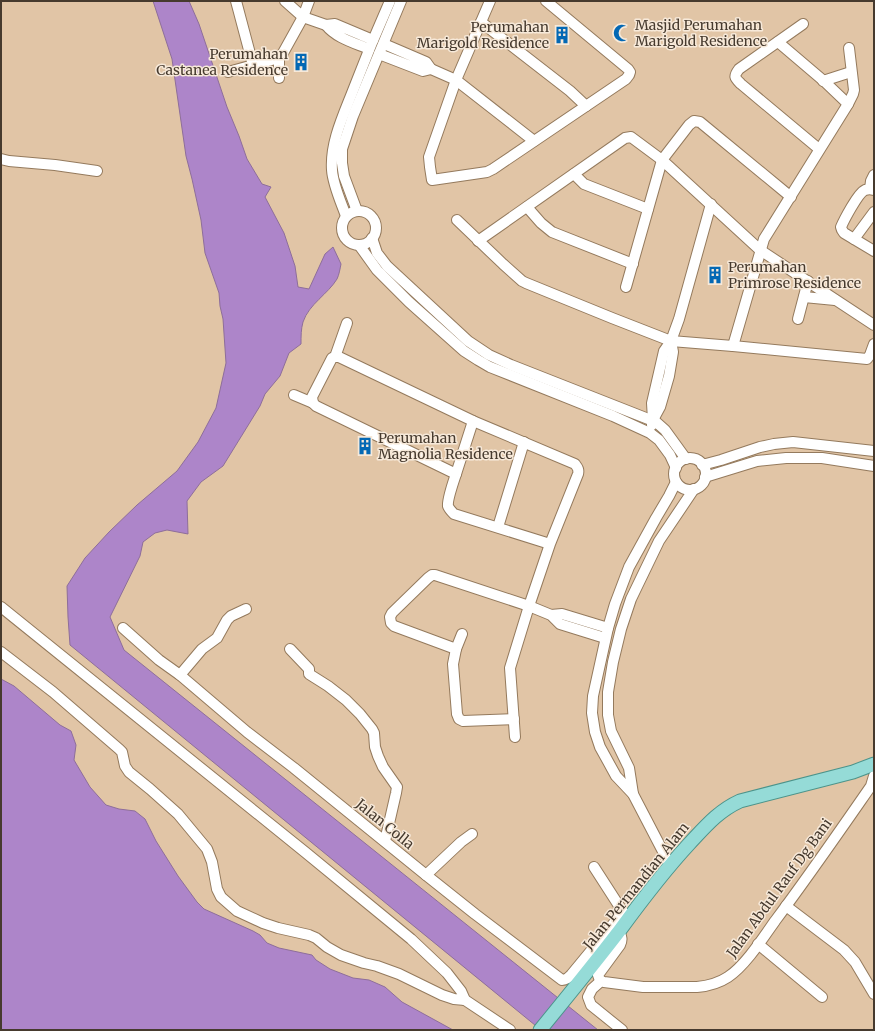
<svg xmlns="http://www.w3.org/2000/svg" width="875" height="1031" viewBox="0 0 875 1031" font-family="Merriweather,serif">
	<rect width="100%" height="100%" fill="#e1c5a6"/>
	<g fill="#ad85c9" stroke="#8e6e9a">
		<path d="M 153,1 L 189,1 L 199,24 L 227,107 L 239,136 L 247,159 L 262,184 L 271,187 L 265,197 L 284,233 L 295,266 L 298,287 L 309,289 L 325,254 L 333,247 L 341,264 C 340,269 339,275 337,279 C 328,294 309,304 303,322 C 301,329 301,336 301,344 L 289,353 L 280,376 L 265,394 L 260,406 L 223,466 L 201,482 L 187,501 L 188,534 L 167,530 L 155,533 L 143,542 L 140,556 L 110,617 L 124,650 L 598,1030 L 541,1030 L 70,645 L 68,617 L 67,586 L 85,558 L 109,532 L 137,505 L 177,471 L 198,442 L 216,408 L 226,363 L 223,319 L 220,306 L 219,293 L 205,253 L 201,220 L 192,179 L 186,156 L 172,59 Z"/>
		<polygon points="1,679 14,686 60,725 71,731 76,745 74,760 90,787 106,805 119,809 135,811 145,819 156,841 178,876 197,902 204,909 253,931 260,935 267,943 279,948 312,955 316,960 330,969 353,978 369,980 385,987 402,1002 453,1030 1,1030"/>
	</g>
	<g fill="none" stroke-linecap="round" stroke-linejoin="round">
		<g stroke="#947a5d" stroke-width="12">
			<g id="minor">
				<polyline points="236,1 253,65"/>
				<polyline points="285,1 303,17 326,25"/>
				<polyline points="490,1 456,80 429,157 430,167 432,180 487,172 493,169 626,79 629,75 630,72 628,69 546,1"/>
				<polyline points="481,22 570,91 586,106"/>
				<path d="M 803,24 L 739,69 C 733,77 735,78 741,84 L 819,149"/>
				<path d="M 369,49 C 355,43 336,38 326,25 L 335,24 L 373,40"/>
				<polyline points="379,54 423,71 431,69 426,62 384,44"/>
				<polyline points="279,58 279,78"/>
				<polyline points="431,69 456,80 534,141"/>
				<polyline points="228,72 279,58 283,53 303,17 309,1"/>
				<polyline points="823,81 851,72"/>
				<polyline points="848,104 853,94 854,90 849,48"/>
				<polyline points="1,159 9,161 55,165 97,171"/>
				<polyline points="574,174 584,184 648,209"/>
				<polyline points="870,189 871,181 874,175"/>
				<path d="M 874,190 C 871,189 868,189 865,190 C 858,193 844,220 841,227 L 842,230 L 844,233 L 874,251"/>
				<polyline points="527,207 541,223 552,232 633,264"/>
				<circle cx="359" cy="228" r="17"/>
				<polyline points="357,211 344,176 342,163 342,149 353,116 401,1"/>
				<path d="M 346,216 C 341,202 333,185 332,170 C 330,142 344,114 354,88 C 365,59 377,30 390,1"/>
				<polyline points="457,220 503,264 522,281 526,283 612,318 671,341 733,346 764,239 848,104 825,82 778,42"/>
				<polyline points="372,238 377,253 387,266 468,341 489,355 511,365 656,422 665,430 686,459"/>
				<polyline points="854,239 874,212"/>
				<polyline points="478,241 625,138 631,137 662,160 760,250 874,325"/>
				<polyline points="359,245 377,270 409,302 464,351 478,360 490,367 613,416 650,433 659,440 670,455 676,468"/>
				<polyline points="626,287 662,160 689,125 694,121 700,122 791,197"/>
				<polyline points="804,297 835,300"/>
				<polyline points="798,319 808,281"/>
				<polyline points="733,346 867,359 870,355 874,344"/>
				<polyline points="335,357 347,323"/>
				<polyline points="294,395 313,403"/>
				<polyline points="653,420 660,407 669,376 673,352 671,341"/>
				<polyline points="652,425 653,420 652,403 664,351 671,341 679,319 711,204"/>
				<circle cx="690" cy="474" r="16"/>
				<polyline points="702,465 721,460 760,447 774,444 793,442 874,451"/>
				<polyline points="456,474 473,421"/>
				<polyline points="705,477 757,461 786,458 822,458 874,466"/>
				<polyline points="498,527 524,442"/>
				<polyline points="1,607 305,852 411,939 447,973 461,991 465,1000 510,1030"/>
				<polyline points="551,615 562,614 608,628"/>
				<path d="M 123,628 L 159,660 L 180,675 L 247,732 L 294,768 L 426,875 L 475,914 L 562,980 C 566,980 568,978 571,975 L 623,912"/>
				<polyline points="462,634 456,649 453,664 457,714 459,719 463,721 514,719"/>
				<polyline points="290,649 309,669 309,674 328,686 346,700 360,714 372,729 374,733 375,747 378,756 383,767 397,787 396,793 385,841"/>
				<polyline points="456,649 394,626 391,623 390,617 392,613 428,578 432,575 435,575 529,606 551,615 560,624 605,638"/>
				<polyline points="1,652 53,692 119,749 122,752 125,766 129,772 150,789 178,814 207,849 212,862 217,889 221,897 237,911 263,923 278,928 309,935 316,938 327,947 341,955 364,963 377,966 399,974 442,995 454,999 465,1000"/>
				<polyline points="180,675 202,649 217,638 227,620 231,616 246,609"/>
				<path d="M 515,737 L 510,668 L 529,606 L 550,544 L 578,474 C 579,470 578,468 575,464 L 473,421 L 339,357 L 335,357 L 332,358 L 312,397 L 313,403 L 316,406 L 456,474 C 454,480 447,500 448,506 C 449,509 452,512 454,514 L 550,544"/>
				<polyline points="633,794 629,768 611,731 608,715 608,692 613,662 621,629 631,599 659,541 694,489"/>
				<polyline points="670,865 633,794 616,776 600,747 595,732 592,713 593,696 608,628 615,604 629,567 656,518 669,496 676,482"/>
				<polyline points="594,867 623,912 628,916"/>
				<polyline points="426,875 461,842 472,834"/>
				<polyline points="786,906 844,950 855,962 874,994"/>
				<path d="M 619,931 C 621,936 623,939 620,945 L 598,975 C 599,979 600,981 604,982 L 643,987 L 697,987 C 708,986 719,983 728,977 C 745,966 763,938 775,921 C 808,877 839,832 871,786 L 874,776"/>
				<polyline points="758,944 822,997"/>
				<polyline points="601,981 592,989 588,997 591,1005 622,1030"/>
			</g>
		</g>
		<g stroke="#4c938a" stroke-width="15">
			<path id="major" d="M 540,1030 C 567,997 594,964 620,930 C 642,900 664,871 689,844 C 705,827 718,811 740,801 L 853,772 L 874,764"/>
		</g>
		<use href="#minor" stroke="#fff" stroke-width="10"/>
		<use href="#major" stroke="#95dbd7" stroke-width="13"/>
	</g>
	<defs>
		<g id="mosque-bare" transform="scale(1.38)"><path d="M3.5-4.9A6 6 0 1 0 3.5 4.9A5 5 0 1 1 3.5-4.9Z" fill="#0368b4" stroke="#f7e9d9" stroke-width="2.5" paint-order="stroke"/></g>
		<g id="building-bare" transform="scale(1.38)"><path d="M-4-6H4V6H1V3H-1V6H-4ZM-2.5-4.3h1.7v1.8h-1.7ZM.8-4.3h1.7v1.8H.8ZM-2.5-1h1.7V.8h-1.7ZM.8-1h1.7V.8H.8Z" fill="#0368b4" stroke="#f7e9d9" stroke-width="2.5" paint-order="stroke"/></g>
	</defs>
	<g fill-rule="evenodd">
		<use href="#mosque-bare" x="622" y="33"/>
		<use href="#building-bare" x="562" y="35"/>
		<use href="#building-bare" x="301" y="62"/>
		<use href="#building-bare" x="715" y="275"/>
		<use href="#building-bare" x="365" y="446"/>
	</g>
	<g text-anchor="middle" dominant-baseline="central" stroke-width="3" stroke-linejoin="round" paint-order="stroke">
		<g font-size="14" fill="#463a2e" stroke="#f7e9d9" text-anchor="start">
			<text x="635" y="25">Masjid Perumahan<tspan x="635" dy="16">Marigold Residence</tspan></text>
			<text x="549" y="27" text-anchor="end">Perumahan<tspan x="549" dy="16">Marigold Residence</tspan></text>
			<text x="288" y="54" text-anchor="end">Perumahan<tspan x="288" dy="16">Castanea Residence</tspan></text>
			<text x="728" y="267">Perumahan<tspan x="728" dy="16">Primrose Residence</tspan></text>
			<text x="378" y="438">Perumahan<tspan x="378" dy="16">Magnolia Residence</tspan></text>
		</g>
		<g font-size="14" fill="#463a2e" stroke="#f7e9d9">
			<text transform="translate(385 824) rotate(39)">Jalan Colla</text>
			<text transform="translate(636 886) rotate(-51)">Jalan Permandian Alam</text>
			<text transform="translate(779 888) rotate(-54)">Jalan Abdul Rauf Dg Bani</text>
		</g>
	</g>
	<rect width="875" height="1031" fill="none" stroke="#463a2e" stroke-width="4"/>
</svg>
